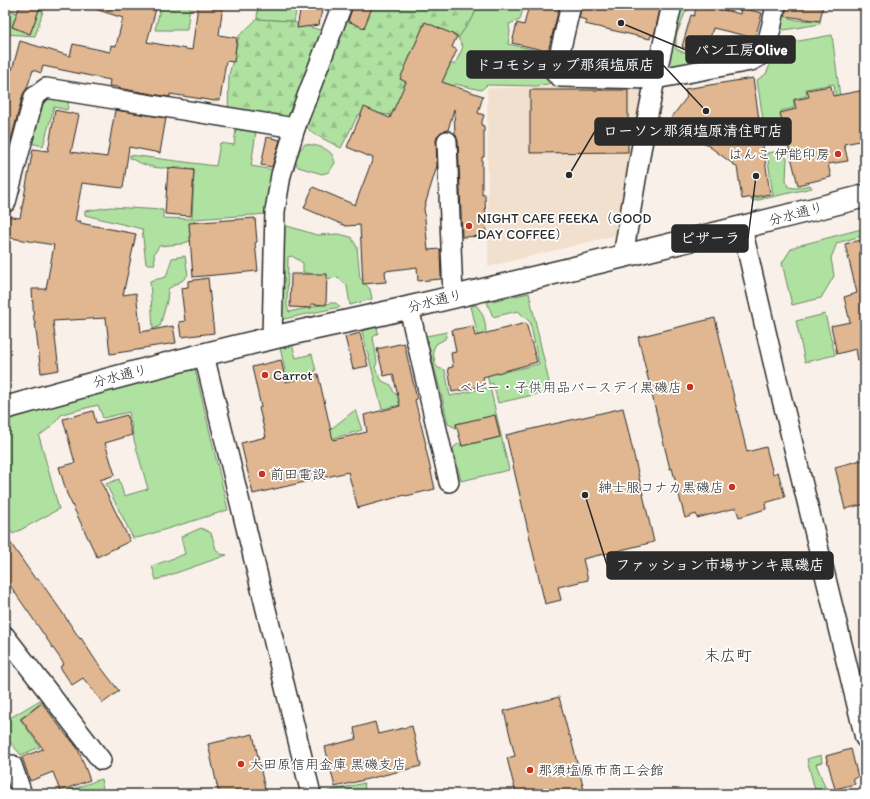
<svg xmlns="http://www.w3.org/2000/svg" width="870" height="799" viewBox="0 0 870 799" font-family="Itim,'Klee One',sans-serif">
	<defs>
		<pattern id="forest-firs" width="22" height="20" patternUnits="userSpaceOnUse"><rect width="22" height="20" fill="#afe1a1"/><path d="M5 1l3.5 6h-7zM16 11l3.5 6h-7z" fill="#97c18b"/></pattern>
	</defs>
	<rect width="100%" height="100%" fill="#f9f1e9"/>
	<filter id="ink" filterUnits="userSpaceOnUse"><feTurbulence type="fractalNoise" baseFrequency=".025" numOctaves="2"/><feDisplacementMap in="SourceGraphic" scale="8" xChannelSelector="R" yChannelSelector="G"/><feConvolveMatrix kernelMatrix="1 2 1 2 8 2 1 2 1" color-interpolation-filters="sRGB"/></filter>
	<g filter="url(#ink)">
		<polygon fill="#f2e0ce" points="643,86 617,235 488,267 487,88"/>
		<g fill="#afe1a1" stroke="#6d8666">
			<polygon points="5,5 8,5 7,9 17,13 12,27 30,34 41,5 45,5 35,36 5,34"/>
			<polygon points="161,5 190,5 187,30 155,30"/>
			<polygon points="258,5 297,5 294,23 289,21 257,19"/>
			<polygon points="478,5 524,5 520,20 509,24 510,32 508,44 550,53 559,5 565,5 553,83 536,86 487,85 481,90 455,84 446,101 432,102 450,64 455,64 463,47 458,38 473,17"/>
			<polygon points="678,5 692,5 685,13 676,36 676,49 683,52 707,56 706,63 671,68 668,65"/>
			<polygon points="782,5 786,5 785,13 789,18 797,20 820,21 820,24 784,30 778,25"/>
			<polygon points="832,35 842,112 838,114 834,84 806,89 807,96 794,99 794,108 781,111 785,136 766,140 757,80 766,74 770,65 788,43"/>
			<polygon points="47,96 69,101 67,110 54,107 43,146 30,143 41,102"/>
			<path d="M 236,129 L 256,132 L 251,166 L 275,170 L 268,214 L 194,219 L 196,239 L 181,244 L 159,246 L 154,254 L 155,264 L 146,264 L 142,229 L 85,215 L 85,211 L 111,207 L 163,210 L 163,218 L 192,219 L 194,170 C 182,165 172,168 160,168 C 149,167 139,163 130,158 L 130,155 L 216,166 L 220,143 L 234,145 Z"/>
			<path d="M 305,144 C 314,145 328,147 333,156 C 334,158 334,161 335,163 L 329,172 L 322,174 L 298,167 L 295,161 L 297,153 Z"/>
			<polygon points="774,152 787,158 786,181 788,187 796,188 810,185 812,188 754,201 750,199 773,195 767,153"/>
			<polygon points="284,225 317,235 339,234 351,237 357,247 360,278 370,289 372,299 350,305 347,286 338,277 326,279 303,272 303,263 292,256 288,257 287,306 289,312 330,303 336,303 340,307 279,320"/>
			<polygon points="865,228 865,235 837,243 831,258 834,276 821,298 792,305 782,263 791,249 797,246"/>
			<polygon points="185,256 188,275 183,280 168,289 167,301 160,326 153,329 150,281 166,277 172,258"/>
			<path d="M 529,293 L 551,391 L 498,403 L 493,383 L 489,384 L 471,306 L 476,305 C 488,319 486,330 485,348 L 499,357 L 504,372 L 539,364 L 530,322 L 518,311 L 493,317 L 487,302 Z"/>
			<polygon points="825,314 835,355 805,362 796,321"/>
			<polygon points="377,327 378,333 373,337 377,362 375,368 382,381 391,385 394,393 410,403 382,409 362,331"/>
			<polygon points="447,332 445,339 436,344 433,350 435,364 438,368 445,370 450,396 490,387 509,470 461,481 453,448 459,443 462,446 500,437 495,416 456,424 456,428 448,424 442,397 426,336"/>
			<polygon points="292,344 296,358 312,354 316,371 287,379 280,348"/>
			<polygon points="195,369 228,510 141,537 133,538 106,484 119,479 124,496 148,489 134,440 129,412 103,418 98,405 62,414 52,426 39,436 59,509 13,534 5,523 5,420 42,406"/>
			<polygon points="355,410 362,430 334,438 334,441 317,440"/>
			<polygon points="201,528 211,533 216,549 220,554 227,555 156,580 152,566 185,554 181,537"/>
			<polygon points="40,700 41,703 20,719 40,747 21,755 10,742 5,747 5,721"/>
			<polygon points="821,755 822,762 816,764 825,787 838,792 838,794 816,794 807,759"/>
			<polygon points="101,779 104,794 59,794"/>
			<polygon points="364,783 366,794 327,794 326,792"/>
		</g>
		<polygon fill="url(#forest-firs)" stroke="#6d8666" points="368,5 478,5 473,17 458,38 430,27 406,77 404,92 395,116 368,112 358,115 341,148 312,133 307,127 293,121 228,112 229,75 239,36 257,19 289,21 320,30 327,30 345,22 361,22"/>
		<g fill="#e0b790" stroke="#2b2b2b">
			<polygon points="20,5 41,5 30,34 12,27"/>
			<polygon points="92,5 157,5 147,42 192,50 198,5 223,5 219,35 237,38 234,62 226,61 220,100 215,100 215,101 170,94 170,97 118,88 118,87 109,86 110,80 43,66 41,73 33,70 27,88 23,94 8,151 5,151 5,68 12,70 20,41 70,56 73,44 110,52 111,45 116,46 123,18 92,8"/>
			<polygon points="301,5 323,5 319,25 297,28"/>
			<polygon points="353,5 373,5 364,28 348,21 352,9"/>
			<polygon points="529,5 560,5 548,51 512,43 517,23 524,25"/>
			<polygon points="582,5 661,5 654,36 651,35 650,39 585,24 586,20 579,18"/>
			<polygon points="697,5 705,5 740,14 741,8 762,13 755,38 713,28 706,53 682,47 691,15 694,16"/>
			<polygon points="787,5 823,5 820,21 785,16"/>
			<polygon points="425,22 457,36 452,47 457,50 442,82 483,96 478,113 484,115 481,125 484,126 484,157 482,157 482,195 485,194 486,236 462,237 458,141 455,134 454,109 448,130 441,132 437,136 436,141 437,166 424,208 428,250 440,249 441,279 418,281 417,267 385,271 386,282 363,284 360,225 346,226 304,208 313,187 355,205 373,158 347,147 364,107 390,118 406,82 400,79"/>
			<polygon points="753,78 770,194 742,199 737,167 671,118 687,97 685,89"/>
			<polygon points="831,86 833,96 865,90 865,140 844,144 848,161 828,164 831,177 798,185 780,113 796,109 794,100 809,97 807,90"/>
			<polygon points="530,90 628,90 628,152 530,153"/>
			<polygon points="55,110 79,115 71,152 107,157 115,110 166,118 160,153 129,147 123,188 82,183 75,221 81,221 80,223 136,234 123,295 136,293 141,332 173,326 176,343 143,348 143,349 110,354 106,318 53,321 59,370 41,373 35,322 34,322 32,289 46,289 54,245 5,237 5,216 20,218 33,149 48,151"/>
			<polygon points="267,137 280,140 272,167 261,165"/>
			<polygon points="168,168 194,170 191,216 165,214"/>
			<polygon points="255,218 257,242 255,243 258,271 193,277 189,223"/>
			<polygon points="865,239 865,360 858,361 856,349 837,354 831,326 850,322 844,297 857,293 845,244"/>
			<polygon points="291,274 327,274 326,305 311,304 311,308 290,307"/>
			<polygon points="208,278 214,333 181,337 179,322 185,321 181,288 188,287 188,281"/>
			<polygon points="715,318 747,452 766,447 773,474 778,472 785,497 765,503 766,509 739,517 736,508 697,518 696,514 685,518 672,468 670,469 638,337"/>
			<polygon points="526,323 537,362 483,377 484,386 452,392 448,368 453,367 451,353 456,352 452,330 473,326 475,336"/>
			<polygon points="360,333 368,366 353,369 345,337"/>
			<polygon points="404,343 417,399 415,400 426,445 425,445 435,489 406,496 405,495 358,508 348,472 253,494 241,443 266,437 259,408 261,407 252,367 281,360 286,382 318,374 333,440 367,432 364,415 400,406 393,374 384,376 377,349"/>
			<polygon points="623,408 654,542 583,559 588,580 558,587 561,600 545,604 506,435"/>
			<polygon points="93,411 96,423 127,415 132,435 105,443 115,475 100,480 130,541 97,557 67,494 59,467 75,463 63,419"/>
			<polygon points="495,415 500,437 462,446 456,424"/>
			<polygon points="865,459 865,504 845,509 835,467"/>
			<polygon points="5,535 36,580 38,578 62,612 80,639 81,638 96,661 119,691 103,703 83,678 72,685 60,667 64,664 5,578"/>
			<polygon points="559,697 569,736 570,735 585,794 516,794 507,758 515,756 504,711"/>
			<polygon points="42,703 67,736 68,736 78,749 90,780 60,791 53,772 30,781 22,757 43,749 21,719"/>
			<polygon points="375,722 378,734 412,726 421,766 335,787 325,747 356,739 354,728"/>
			<polygon points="253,734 266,794 223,794 218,790 208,744"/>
			<polygon points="851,749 858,777 853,778 855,784 835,789 826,756"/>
		</g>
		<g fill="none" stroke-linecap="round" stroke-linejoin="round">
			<g stroke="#2b2b2b" stroke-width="22">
				<g id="street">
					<path d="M 571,5 L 555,73 L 560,77 L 655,79 L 751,61 C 753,60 757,58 759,56 C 769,47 773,18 776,5"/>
					<polyline points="447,141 453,297"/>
					<polyline points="5,201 6,202 34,97 46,88 295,128"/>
					<polyline points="742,228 777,379 865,738"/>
					<polyline points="623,256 641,150 655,79 672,5"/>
					<polyline points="409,308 449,482"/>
					<polyline points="272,338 275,211 281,175 295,128 342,5"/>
					<polyline points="204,355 311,794"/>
					<polyline points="5,636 101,760"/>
					<polyline points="12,765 22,794"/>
				</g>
			</g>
			<g stroke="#2b2b2b" stroke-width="25">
				<path id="secondary" d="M 5,408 C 93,383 182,359 272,338 C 318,327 365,318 411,307 C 563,271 714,235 865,196"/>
			</g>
			<use href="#street" stroke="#fff" stroke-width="19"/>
			<use href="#secondary" stroke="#fff" stroke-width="22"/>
		</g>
	</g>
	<g fill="#c8321e" stroke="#fff" stroke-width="1.5">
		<circle cx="838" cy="154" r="4"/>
		<circle cx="469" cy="226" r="4"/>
		<circle cx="265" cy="375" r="4"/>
		<circle cx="690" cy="387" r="4"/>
		<circle cx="262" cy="474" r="4"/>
		<circle cx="732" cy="487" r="4"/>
		<circle cx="241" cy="764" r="4"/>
		<circle cx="530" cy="770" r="4"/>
	</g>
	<g text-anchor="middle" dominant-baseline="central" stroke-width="3.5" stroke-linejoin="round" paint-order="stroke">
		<g font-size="14" fill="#2b2b2b" stroke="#fff" text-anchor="start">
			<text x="830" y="154" text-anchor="end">はんこ 伊能印房</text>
			<text x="477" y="218">NIGHT CAFE FEEKA（GOOD<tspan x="477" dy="16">DAY COFFEE）</tspan></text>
			<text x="273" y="375">Carrot</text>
			<text x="682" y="387" text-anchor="end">ベビー・子供用品バースデイ黒磯店</text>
			<text x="270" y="474">前田電設</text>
			<text x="724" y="487" text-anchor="end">紳士服コナカ黒磯店</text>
			<text x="249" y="764">大田原信用金庫 黒磯支店</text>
			<text x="538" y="770">那須塩原市商工会館</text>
		</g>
		<g font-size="14" fill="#2b2b2b" stroke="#fff">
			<text transform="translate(796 214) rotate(-15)">分水通り</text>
			<text transform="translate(435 301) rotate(-14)">分水通り</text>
			<text transform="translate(120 376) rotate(-14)">分水通り</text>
		</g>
		<g font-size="16" fill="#2b2b2b" stroke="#fff">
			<text x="728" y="655">末広町</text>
		</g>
	</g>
	<path fill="none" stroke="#2b2b2b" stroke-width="1.5" d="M621 23L686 50M706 111L663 65M569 175L595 131M756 176L748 238M585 495L607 565"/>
	<g fill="#2b2b2b" stroke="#fff" stroke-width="1.5">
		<circle cx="621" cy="23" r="4"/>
		<circle cx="706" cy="111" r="4"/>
		<circle cx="569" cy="175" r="4"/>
		<circle cx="756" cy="176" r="4"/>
		<circle cx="585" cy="495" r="4"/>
	</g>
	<g fill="#2b2b2b" stroke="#2b2b2b" stroke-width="1.5">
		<rect x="686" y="36" width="109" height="27" rx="4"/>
		<rect x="467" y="51" width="196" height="27" rx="4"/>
		<rect x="595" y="118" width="196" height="27" rx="4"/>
		<rect x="672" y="225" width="76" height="27" rx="4"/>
		<rect x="607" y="552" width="226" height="27" rx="4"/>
	</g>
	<g font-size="15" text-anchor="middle" font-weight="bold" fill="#fff">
		<text x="741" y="55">パン工房Olive</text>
		<text x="565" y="70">ドコモショップ那須塩原店</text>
		<text x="693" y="136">ローソン那須塩原清住町店</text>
		<text x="710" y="243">ピザーラ</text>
		<text x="720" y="570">ファッション市場サンキ黒磯店</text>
	</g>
	<rect width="870" height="799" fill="none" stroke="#fff" stroke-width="20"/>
	<rect x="10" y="10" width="850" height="779" fill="none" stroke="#2b2b2b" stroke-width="1.5" filter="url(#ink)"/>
</svg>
